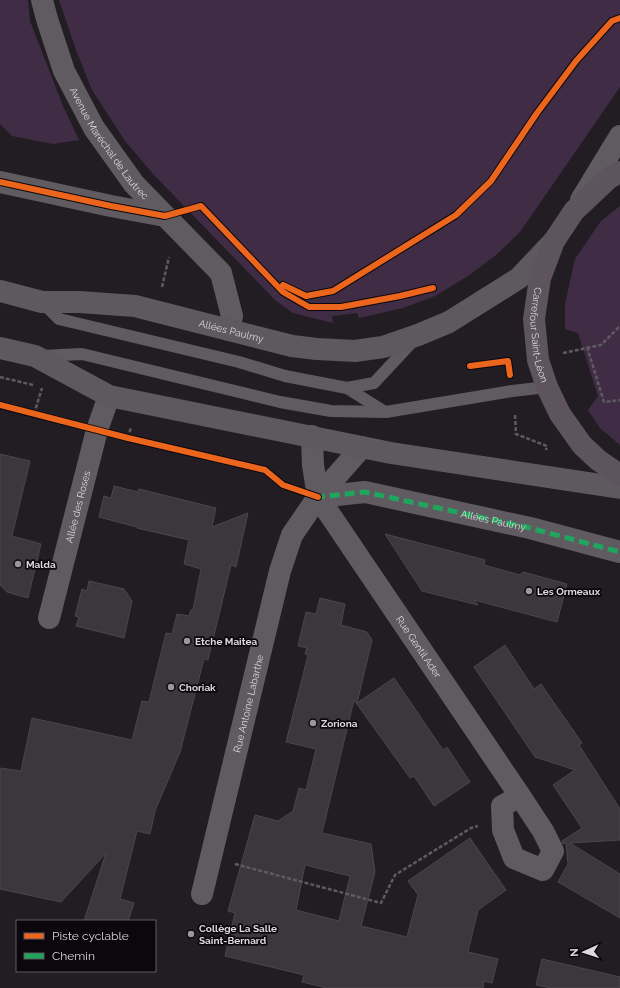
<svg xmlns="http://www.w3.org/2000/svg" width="620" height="988" viewBox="0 0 620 988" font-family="Raleway,sans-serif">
	<rect width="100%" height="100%" fill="#221d23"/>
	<g fill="#412c45">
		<polygon points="0,0 28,0 30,21 63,106 79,140 53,144 12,136 0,124"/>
		<polygon points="59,0 620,0 620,87 520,232 496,255 468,276 435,296 403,308 359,318 357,313 332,316 333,323 293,313 275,300 154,175 125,141 92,90 76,50"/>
		<polygon points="620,206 620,445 600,428 588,410 598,396 578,333 565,329 565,304 575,259 601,221"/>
	</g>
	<g fill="#3c373c" stroke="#4a464b" fill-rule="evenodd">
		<polygon points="0,454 30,461 12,536 41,544 28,598 7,592 0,585"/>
		<polygon points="114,486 138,492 139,489 216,508 212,527 248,513 236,567 231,565 208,660 204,659 180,752 155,811 150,834 137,831 120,899 134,903 128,921 84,921 106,853 61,902 0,889 0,768 21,771 32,718 132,740 142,701 149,702 166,633 172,634 177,614 189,616 191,610 193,610 201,569 184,564 189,540 137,528 137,527 99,517 104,496 111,498"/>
		<polygon points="385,534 485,560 484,565 520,575 523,572 567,584 557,622 474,600 478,605 422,591"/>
		<polygon points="89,581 124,589 132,601 124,638 76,626 79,617 75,616 82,589 87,591"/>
		<path d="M 320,598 L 345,604 L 341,625 L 367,632 L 372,640 L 357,703 L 394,678 L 443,750 L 447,747 L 470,782 L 434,806 L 414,776 L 410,778 L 354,700 L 322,833 L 371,844 L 375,872 L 361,926 L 407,937 L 418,895 L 408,881 L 470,838 L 506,890 L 478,910 L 468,952 L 498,959 L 492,983 L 484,981 L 483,988 L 327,988 L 302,982 L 304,975 L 225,956 L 235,913 L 228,911 L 255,815 L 278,821 L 293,811 L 299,788 L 306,790 L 316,749 L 286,742 L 308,655 L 305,654 L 307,648 L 298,646 L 306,612 L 316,614 ZM 305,865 L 350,876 L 339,921 L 296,910 Z"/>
		<polygon points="505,645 534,689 541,684 582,743 579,745 620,809 620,840 570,843 620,874 620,918 558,882 568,864 566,843 563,844 562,841 582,828 553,785 575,770 535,757 474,667"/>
		<polygon points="542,959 620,977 620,988 552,988 536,985"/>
	</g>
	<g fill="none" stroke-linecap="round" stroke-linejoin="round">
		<g stroke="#5e5b5f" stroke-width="2.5" stroke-dasharray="4 2" stroke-linecap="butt">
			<polyline points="162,287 169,257"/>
			<polyline points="587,347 604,402 620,400"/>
			<polyline points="563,353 601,345 620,326"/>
			<polyline points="0,377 33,385"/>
			<polyline points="34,414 42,388"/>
			<polyline points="515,415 516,434 547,446 546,450"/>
			<polyline points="128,438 131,427"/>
			<polyline points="235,864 381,903 395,875 471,828 478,826"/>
		</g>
		<g stroke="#5f5b60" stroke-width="12">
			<polyline points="42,302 59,319 239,362 285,376 347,388 374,383 414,340"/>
			<polyline points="41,356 82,354 280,402 331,411 386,412 512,391 547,387"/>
			<polyline points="347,388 385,412"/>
		</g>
		<g stroke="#5f5b60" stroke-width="22">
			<path id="s1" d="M 42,0 L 47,19 L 64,71 L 94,128 L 134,184 L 221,273 L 232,316 L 229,330"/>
			<polyline points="0,182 111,206 165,216"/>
			<path id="s2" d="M 312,436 L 313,465 L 318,497 L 520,796 L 543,831 L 553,851 L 543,870 L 514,858 L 503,830 L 502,806 L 520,796"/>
			<polyline points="318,497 365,492 530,528 620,552"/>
			<path id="s3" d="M 49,618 L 97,430 L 109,396"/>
			<path id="s4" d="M 202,894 L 280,571 L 292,535 L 318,497 L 362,447"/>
		</g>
		<polyline stroke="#5f5b60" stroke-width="22" points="581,200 620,136"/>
		<g stroke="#5e585f" stroke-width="22">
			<path id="s5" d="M 0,291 L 42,302 L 80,302 L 135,306 L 292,346 L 317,349 L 355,351 L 383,347 L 418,335 L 449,322 L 519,278 L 554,241"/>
			<polyline points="0,348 35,356 109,396 391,453 620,488"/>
		</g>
		<path stroke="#5d545e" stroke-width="22" id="s6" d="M 620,172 L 609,178 L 574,211 L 554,241 L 540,278 L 534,319 L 538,360 L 547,387 L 560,414 L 582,445 L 598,460 L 620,475"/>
		<path stroke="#20a55d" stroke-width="5" stroke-dasharray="10 5" stroke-linecap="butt" id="s7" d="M 315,496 L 318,497 L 365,492 L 530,528 L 620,552"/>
		<g stroke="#0b070c" stroke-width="8">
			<g id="cycleway">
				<polyline points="0,182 111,206 165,216 201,206 283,292 309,307 341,307 400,296 433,288"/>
				<polyline points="283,285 306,296 333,291 456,215 491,181 537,113 576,61 612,21 620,18"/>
				<polyline points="470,366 508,361 510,375"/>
				<polyline points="0,405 128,438 265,470 283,485 318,497"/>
			</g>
		</g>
		<use href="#cycleway" stroke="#eb651d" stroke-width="6"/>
	</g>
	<g fill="#9c969d" stroke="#0b070c" stroke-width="1.5">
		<circle cx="18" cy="564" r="4"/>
		<circle cx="529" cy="591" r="4"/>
		<circle cx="187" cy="641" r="4"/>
		<circle cx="171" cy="687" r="4"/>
		<circle cx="313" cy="723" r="4"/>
		<circle cx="191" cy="934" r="4"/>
	</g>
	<g text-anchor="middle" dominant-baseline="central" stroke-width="3.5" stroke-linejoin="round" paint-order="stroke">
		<g font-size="10" fill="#ddd7de" stroke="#0b070c">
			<text stroke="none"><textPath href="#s1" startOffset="160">Avenue Maréchal de Lautrec</textPath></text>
			<text stroke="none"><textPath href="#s5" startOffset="236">Allées Paulmy</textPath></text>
			<text stroke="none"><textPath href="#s6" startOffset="194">Carrefour Saint-Léon</textPath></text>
			<text stroke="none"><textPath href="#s3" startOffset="115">Allée des Roses</textPath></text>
			<text stroke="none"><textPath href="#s7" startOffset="182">Allées Paulmy</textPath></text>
			<text stroke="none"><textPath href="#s2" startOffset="242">Rue Gentil Ader</textPath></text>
			<text stroke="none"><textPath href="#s4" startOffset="196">Rue Antoine Labarthe</textPath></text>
		</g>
		<g font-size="10" font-weight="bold" fill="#ddd7de" stroke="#0b070c" text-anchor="start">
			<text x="26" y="564">Malda</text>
			<text x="537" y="591">Les Ormeaux</text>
			<text x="195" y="641">Etche Maitea</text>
			<text x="179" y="687">Choriak</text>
			<text x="321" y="723">Zoriona</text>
			<text x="199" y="928">Collège La Salle<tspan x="199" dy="12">Saint-Bernard</tspan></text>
		</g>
	</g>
	<rect x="16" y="920" width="140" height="52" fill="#0b070c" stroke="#5f5a60"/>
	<rect x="24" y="933" width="20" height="6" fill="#eb651d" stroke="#5f5a60"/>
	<text x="52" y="940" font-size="12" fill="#ddd7de">Piste cyclable</text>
	<rect x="24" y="953" width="20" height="6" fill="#20a55d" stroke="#5f5a60"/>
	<text x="52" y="960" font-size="12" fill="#ddd7de">Chemin</text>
	<g transform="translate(584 952) rotate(267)" stroke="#0b070c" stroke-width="3" paint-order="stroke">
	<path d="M0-3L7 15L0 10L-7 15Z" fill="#ddd7de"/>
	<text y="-6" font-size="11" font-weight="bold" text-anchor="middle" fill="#ddd7de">N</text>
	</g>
</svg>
